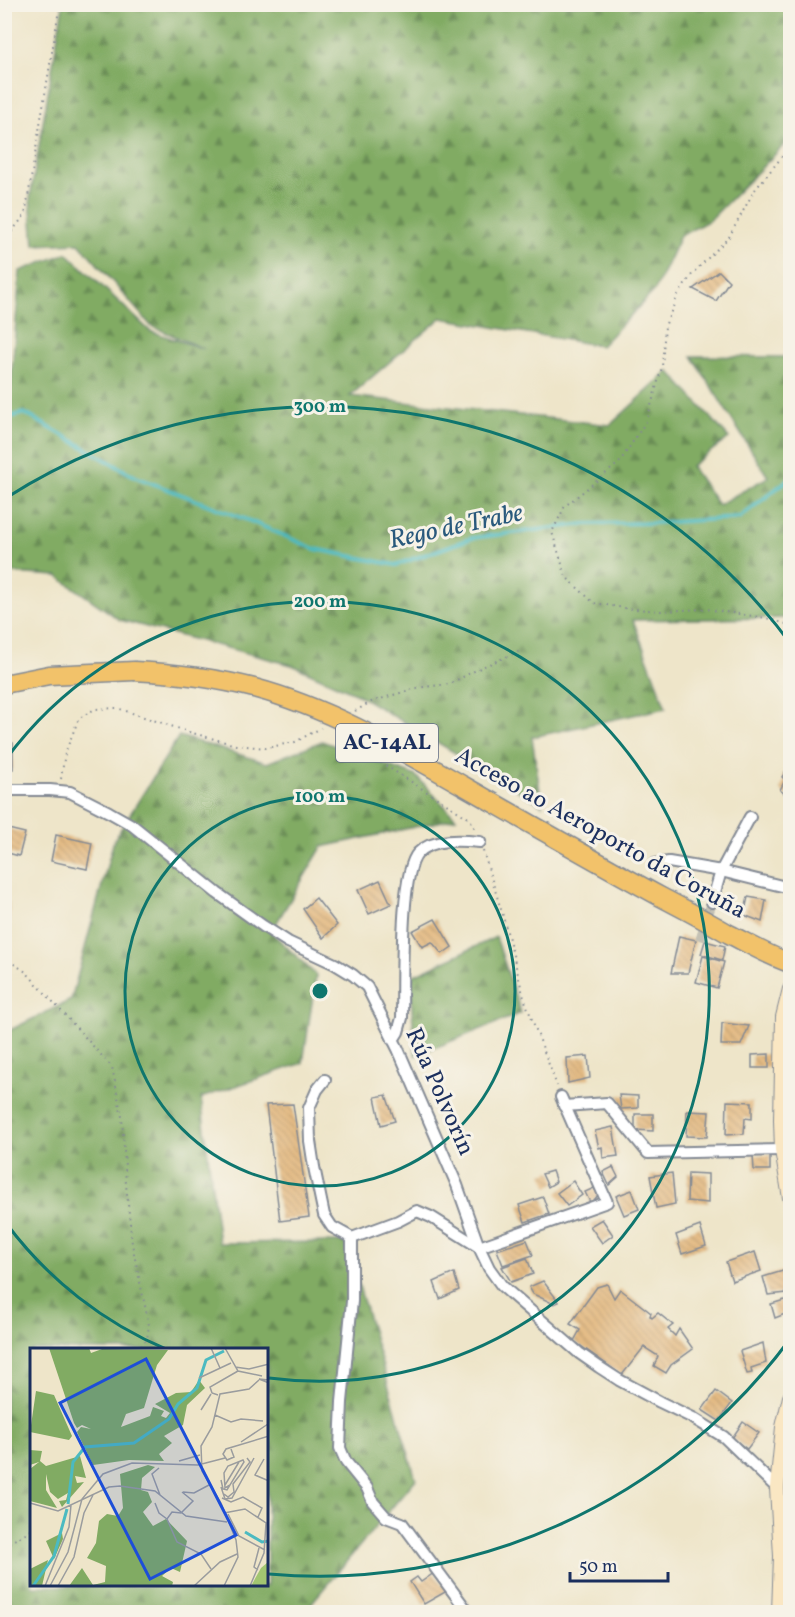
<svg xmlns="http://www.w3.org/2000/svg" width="795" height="1617" viewBox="0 0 795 1617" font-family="Vollkorn,serif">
	<defs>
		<pattern id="forest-firs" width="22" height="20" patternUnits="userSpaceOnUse" patternTransform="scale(1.5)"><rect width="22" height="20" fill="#81ab63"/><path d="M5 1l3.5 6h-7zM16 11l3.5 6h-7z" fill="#698c55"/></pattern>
		<pattern id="building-back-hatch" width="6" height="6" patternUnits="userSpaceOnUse" patternTransform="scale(1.5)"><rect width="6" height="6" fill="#e4bb84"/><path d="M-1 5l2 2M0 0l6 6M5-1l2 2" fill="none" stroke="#c3a174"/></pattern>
	</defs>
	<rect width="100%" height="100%" fill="#f7f3e8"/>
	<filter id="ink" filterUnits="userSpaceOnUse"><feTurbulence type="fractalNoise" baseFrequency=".0167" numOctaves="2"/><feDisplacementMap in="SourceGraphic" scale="12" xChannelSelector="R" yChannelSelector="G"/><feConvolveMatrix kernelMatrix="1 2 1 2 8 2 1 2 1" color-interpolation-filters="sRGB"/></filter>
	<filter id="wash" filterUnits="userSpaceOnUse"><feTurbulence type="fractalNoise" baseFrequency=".008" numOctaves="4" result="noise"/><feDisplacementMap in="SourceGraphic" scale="24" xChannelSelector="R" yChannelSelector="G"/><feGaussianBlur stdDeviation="1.35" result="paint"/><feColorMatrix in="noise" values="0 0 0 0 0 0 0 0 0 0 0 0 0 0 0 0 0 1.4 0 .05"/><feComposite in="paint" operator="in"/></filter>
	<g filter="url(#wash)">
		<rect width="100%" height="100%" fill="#eee5c9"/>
		<g fill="url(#forest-firs)" stroke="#4e6d60" stroke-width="1.5" fill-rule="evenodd">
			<polygon points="63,5 790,5 790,139 710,220 680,236 655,290 601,346 441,318 350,396 610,425 669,371 729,438 691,466 718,505 768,477 692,356 790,357 790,618 633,620 666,708 532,737 542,805 355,693 292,665 120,620 57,576 12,573 9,408 20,271 67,253 150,331 204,349 151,326 79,243 34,245 30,198"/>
			<path d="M 179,736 L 267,763 L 322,741 L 416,776 L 456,818 L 322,847 L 271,932 L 316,975 L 303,1063 L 201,1098 L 219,1243 L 346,1242 L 416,1479 L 304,1612 L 5,1612 L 4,1033 L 71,1000 L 114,840 ZM 32,1350 L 267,1350 L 267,1586 L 32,1586 Z"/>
			<polygon points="496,937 521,1013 415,1056 410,977"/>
		</g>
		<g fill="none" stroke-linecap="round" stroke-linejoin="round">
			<polyline stroke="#4bbac1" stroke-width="4" points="4,419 24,413 136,477 250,521 315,549 396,565 472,538 585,524 654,523 739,518 790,478"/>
		</g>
		<g id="blocks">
			<g fill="url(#building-back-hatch)">
				<polygon points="719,271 729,281 716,301 693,289"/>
				<rect x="4" y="743" width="9" height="26"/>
				<polygon points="786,771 790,775 790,798 780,790 785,780 782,777"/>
				<polygon points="4,828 25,833 19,856 4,852"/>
				<polygon points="56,835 92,843 87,869 51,861"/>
				<polygon points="380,880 391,904 369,914 358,890"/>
				<polygon points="748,897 766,900 762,922 744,915"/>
				<polygon points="316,898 337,925 323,938 303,909"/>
				<rect x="4" y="902" width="5" height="18"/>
				<polygon points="435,919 452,947 442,954 432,942 422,947 412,931"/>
				<polygon points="679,936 696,940 688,973 671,973"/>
				<polygon points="705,941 725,946 722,960 701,954"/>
				<polygon points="703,956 724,962 717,988 696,982"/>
				<polygon points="722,1023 749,1026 741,1045 721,1045"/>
				<polygon points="769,1054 769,1068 752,1068 752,1055"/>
				<polygon points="588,1056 590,1078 568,1083 567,1058"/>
				<polygon points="386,1095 395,1121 381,1125 375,1097"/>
				<polygon points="619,1095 638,1096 638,1108 621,1109"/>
				<polygon points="727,1101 752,1102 752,1119 745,1118 744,1134 726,1135"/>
				<polygon points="293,1104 309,1217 280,1221 266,1105"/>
				<polygon points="687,1111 709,1112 707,1137 686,1136"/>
				<polygon points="635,1114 653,1114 653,1131 635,1130"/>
				<polygon points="613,1127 618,1156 603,1158 602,1147 599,1148 595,1131"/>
				<polygon points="753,1155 770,1155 770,1170 754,1170"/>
				<polygon points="613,1167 618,1177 609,1185 603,1172"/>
				<polygon points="552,1171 556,1182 548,1187 542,1174"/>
				<polygon points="672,1173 675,1204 656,1208 650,1176"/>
				<polygon points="688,1173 708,1174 708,1203 687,1201"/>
				<polygon points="573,1181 582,1195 567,1206 557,1193"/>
				<polygon points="594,1188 598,1195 595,1199 590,1202 585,1192"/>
				<polygon points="632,1190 639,1209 624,1215 616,1196"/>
				<polygon points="543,1197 549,1214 525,1222 519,1205"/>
				<polygon points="602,1219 613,1235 602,1243 590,1226"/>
				<polygon points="700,1226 706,1246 682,1254 676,1235"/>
				<polygon points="527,1240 533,1255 503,1265 497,1250"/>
				<polygon points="755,1252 761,1271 732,1281 726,1262"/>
				<polygon points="527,1258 533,1274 511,1282 502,1267"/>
				<polygon points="786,1270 787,1293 768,1295 763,1277"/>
				<polygon points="454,1273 459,1290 440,1299 434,1282"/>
				<polygon points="543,1281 559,1302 554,1304 533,1294 529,1287"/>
				<polygon points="607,1284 614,1298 620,1289 651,1313 650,1316 652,1318 658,1313 673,1325 668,1329 675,1336 679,1329 693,1349 671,1365 666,1373 654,1366 658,1356 644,1347 622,1375 574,1341 580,1330 570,1324 597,1287"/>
				<polygon points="788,1299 790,1312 775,1318 771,1304"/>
				<polygon points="763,1343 766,1363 751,1368 752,1373 747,1374 740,1351"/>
				<polygon points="716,1391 732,1403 719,1421 702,1410"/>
				<polygon points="743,1422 759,1433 747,1449 732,1438"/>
				<polygon points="434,1573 447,1591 424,1604 410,1582 417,1577 421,1582"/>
			</g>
		</g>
	</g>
	<g filter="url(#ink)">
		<use href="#blocks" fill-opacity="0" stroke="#848a94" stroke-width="1.5"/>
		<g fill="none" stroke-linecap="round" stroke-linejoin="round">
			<polyline stroke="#c4c1b4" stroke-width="10" stroke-dasharray="10 5" stroke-linecap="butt" points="700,940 712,902"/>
			<g stroke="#848a94" stroke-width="14">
				<g id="street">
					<polyline points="4,790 50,790 70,792 109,812 132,825 217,893 263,926 288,942 335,964 353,975 367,987 398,1049 457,1185 479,1247 489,1268 502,1286 579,1353 599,1367 619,1380 660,1402 693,1418 724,1437 777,1488"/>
					<polyline points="655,864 669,862 721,871 790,888"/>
					<polyline points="712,902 721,871 750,817"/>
					<path d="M 393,1040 L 398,1032 L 402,1018 C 403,987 399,873 418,853 C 433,838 461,840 480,842"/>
					<polyline points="325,1080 317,1090 309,1108 310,1141 314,1167 324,1215 332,1227 352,1238 398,1221 417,1211 431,1217 479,1247 607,1202 561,1097"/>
					<polyline points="564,1106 607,1103 648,1153 782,1150"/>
					<polyline points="352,1238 352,1301 342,1402 340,1448 346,1462 367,1488 373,1502 386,1517 402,1523 468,1612"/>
				</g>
			</g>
			<g stroke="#848a94" stroke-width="16">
				<g id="secondary">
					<polyline points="790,989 783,1017 781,1120 782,1150 790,1198"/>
					<polyline points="779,1612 781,1556 777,1488 783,1427 790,1397"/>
				</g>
			</g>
			<g stroke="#848a94" stroke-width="21">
				<polyline id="highway" points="4,684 49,675 134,671"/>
			</g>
			<g stroke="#848a94" stroke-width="2" stroke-dasharray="1.5 4.5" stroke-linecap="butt">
				<polyline points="790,147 754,191 729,237 693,273 678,295 665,326 662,367 647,420 619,463 565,506 552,532 566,577 594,603 624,608 659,611 706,609 766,618 790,625"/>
				<polyline points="4,241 25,215 60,4"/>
				<polyline points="355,711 371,702 416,688 449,684 482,667 520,651"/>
				<polyline points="345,740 470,819 475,829"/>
				<polyline points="61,779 65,753 79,718 95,709 117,708 189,732 236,745 266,748 295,742 321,728"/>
				<polyline points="483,851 503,916 524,998 557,1086"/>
				<polyline points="4,957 26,972 112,1067 122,1117 126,1184 132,1244 149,1325 147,1339 138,1350"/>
				<polyline points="4,1546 32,1529"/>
			</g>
			<use href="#street" stroke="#fff" stroke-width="10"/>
			<use href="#secondary" stroke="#fae7c3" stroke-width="14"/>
			<use href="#highway" stroke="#f2c26a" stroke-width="18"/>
			<g stroke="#848a94" stroke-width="21" stroke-linecap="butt">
				<path id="highway-bridge" d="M 134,671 C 174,673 215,678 254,688 C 329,708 397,748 464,786 C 529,823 595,861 661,897 C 684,909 707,921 729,934 C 749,944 769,956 790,963"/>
			</g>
			<use href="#highway-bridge" stroke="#f2c26a" stroke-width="18"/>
		</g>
	</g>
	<g fill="none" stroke="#0f766e" stroke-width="3">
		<circle cx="320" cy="991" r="195"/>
		<path d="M168 1350A390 390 0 0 1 6 1223M6 759A390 390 0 1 1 269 1378"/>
		<path d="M790 1339A585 585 0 0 1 269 1574M6 498A585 585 0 0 1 790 643"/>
	</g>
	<g text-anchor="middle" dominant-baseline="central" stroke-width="6" stroke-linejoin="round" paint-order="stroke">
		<rect fill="#f7f3e8" stroke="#5d6a87" stroke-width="1.5" x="336" y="724" width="102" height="38" rx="4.5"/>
		<g font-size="22" font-weight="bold" fill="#1b2f5e">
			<text x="387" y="743">AC-14AL</text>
		</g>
		<g font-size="24" fill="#1b2f5e" stroke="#f7f3e8">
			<text transform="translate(600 834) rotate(29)">Acceso ao Aeroporto da Coruña</text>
			<text transform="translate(439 1092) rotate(66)">Rúa Polvorín</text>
		</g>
		<g font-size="26" font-style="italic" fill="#29597c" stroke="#f7f3e8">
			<text transform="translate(456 527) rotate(-12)">Rego de Trabe</text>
		</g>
	</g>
	<g transform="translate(30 1348)">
		<rect width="238" height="238" fill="#eee5c9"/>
		<path d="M 238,214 L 238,238 L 221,238 L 231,220 Z" fill="#a2c671"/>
		<path d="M 19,0 L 59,0 L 61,5 L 72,1 L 138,2 L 127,17 L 114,60 L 96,66 L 91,79 L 120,68 L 123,59 L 134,63 L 131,68 L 136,70 L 140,65 L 125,56 L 146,45 L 161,44 L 169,32 L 175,40 L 157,57 L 153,77 L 134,88 L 142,95 L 129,106 L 134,113 L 99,112 L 63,117 L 47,84 L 51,79 L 61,81 L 52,77 L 47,80 L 44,75 ZM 6,43 L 24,47 L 42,88 L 39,92 L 0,84 ZM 0,102 L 12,103 L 10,113 L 16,118 L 50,108 L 56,130 L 45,128 L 47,135 L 54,134 L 32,159 L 29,153 L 36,152 L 38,145 L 28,151 L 20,144 L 16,126 L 16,142 L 27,160 L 0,153 L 0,121 L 9,114 L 0,117 ZM 118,117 L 125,119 L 112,130 L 111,142 L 118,144 L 122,154 L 113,164 L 123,178 L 136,171 L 157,193 L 150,224 L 141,220 L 132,228 L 143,234 L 142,238 L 39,238 L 52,220 L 63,237 L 75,234 L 76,218 L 57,210 L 66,195 L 69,173 L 77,166 L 88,168 L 93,160 L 90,126 ZM 32,185 L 33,191 L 24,211 L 16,193 ZM 18,212 L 12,238 L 0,238 L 0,221 Z" fill="#81ab63"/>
		<path fill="none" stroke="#4bbac1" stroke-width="3" d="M 38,156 L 43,114 L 55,99 L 104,95 L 139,71 L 148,56 L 167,40 L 176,12 L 194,3M 215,184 L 232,194 L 239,193M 3,238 L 24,208 L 37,161"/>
		<path fill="none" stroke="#9a9c9e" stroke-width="1.5" d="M 181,0 L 190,20M 195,0 L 208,23 L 232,28M 205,19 L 219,21 L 239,16M 169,30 L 201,15M 239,32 L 229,31 L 239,35M 188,47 L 182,45 L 180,39 L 208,23M 171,62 L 181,46M 185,67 L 201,74 L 211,71 L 233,73M 211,94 L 238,76M 201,101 L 204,109 L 197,112 L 193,106 L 196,101 L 239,88M 234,111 L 225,127 L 239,133M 149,113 L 170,107M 129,120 L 122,126 L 130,147M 191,132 L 193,141 L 197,142 L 214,114 L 213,112 L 198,118 L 194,125 L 195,140 L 200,137M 195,137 L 209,114M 191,139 L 195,151 L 202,150 L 224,110M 153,144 L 164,145 L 179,137M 194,146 L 198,149 L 204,144 L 203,136 L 220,114 L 217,110M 192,150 L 201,154 L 213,149 L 232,160 L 228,169M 0,155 L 28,163 L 79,139 L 90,138 L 125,143 L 156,168 L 197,174M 125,155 L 129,165 L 137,171 L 142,164 L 151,165 L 163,153 L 152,144M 194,165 L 215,161 L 236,175 L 234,205 L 220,238M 198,166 L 209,188 L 235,202M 137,171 L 147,194 L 171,206 L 181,221M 228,222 L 224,219 L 229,200M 15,238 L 39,179 L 41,157M 20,238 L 38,204 L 52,151 L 73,126 L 102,115 L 168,117 L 195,110M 28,238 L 44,209 L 54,165 L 63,147M 164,238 L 190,214 L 207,206M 194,238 L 208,209 L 206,192 L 191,155 L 172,123 L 171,98 L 182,79 L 190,46 L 219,41 L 229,32"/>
		<path fill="#1d4ed8" fill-opacity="0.15" stroke="#1d4ed8" stroke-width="3" d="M 116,11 L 206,187 L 120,231 L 30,55 Z"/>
		<rect width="238" height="238" fill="none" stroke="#1b2f5e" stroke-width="3"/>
	</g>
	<circle cx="320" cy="991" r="9" fill="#0f766e" stroke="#f7f3e8" stroke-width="3"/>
	<g font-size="18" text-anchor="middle" font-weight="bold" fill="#0f766e" stroke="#f7f3e8" stroke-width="6" stroke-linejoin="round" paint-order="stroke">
		<text x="320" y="412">300 m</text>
		<text x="320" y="607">200 m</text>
		<text x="320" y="802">100 m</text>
	</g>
	<rect width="795" height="1617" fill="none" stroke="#f7f3e8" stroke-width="24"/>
	<path d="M570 1572v9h98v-9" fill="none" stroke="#1b2f5e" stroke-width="3"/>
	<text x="579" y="1572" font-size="18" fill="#1b2f5e" stroke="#f7f3e8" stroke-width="4.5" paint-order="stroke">50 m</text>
</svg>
